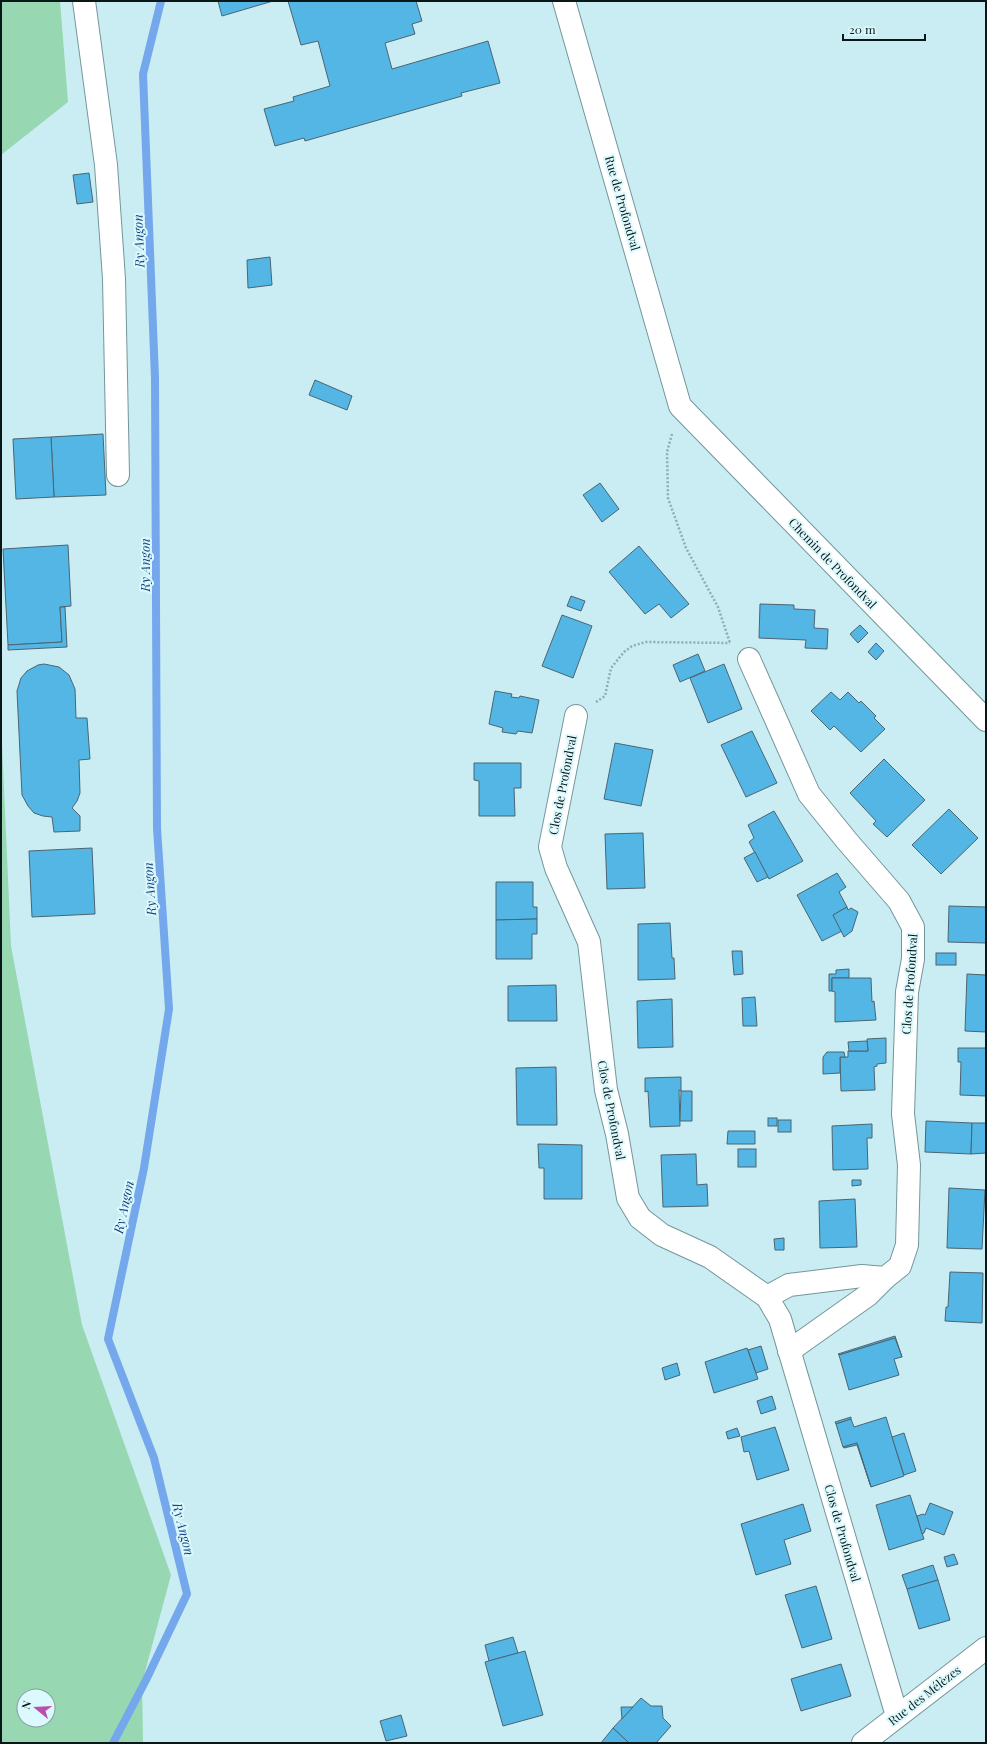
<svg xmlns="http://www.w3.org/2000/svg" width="987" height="1744" viewBox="0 0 987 1744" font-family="'Playfair Display',serif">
	<rect width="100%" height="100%" fill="#c9edf2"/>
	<g fill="#97d7b2" fill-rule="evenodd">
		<polygon points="1,1 60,1 68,102 1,155"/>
		<path d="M 1,721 L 11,946 L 82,1325 L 171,1575 L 142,1683 L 143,1743 L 1,1743 ZM 24,1696 L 48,1696 L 48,1720 L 24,1720 Z"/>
	</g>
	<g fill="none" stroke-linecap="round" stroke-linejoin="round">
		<polyline stroke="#74a7ec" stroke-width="8" points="113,1743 146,1680 187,1594 154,1458 108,1339 144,1168 169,1009 157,828 155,378 143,74 161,1"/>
	</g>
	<g fill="#53b6e5" stroke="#4b6573">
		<polygon points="218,1 273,1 222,16"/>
		<polygon points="288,1 416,1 422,21 412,24 415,34 385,43 392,69 488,41 500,83 461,93 462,96 305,141 304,138 275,146 264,109 294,101 293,97 330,86 318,41 301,45"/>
		<polygon points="89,173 93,202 77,204 73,175"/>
		<polygon points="270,257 272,285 248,288 247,260"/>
		<polygon points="315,380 352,396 347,410 309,395"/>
		<polygon points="103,434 106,495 54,497 51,437"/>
		<polygon points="51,437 54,497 16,499 13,439"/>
		<polygon points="600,483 619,509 602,522 583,495"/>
		<polygon points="68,545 71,606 60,607 62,642 8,645 3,549"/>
		<polygon points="639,546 689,604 671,618 659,604 645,614 609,572"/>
		<polygon points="571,596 585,601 581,611 567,606"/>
		<polygon points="760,604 794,605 794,609 815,610 814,628 828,629 827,649 805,648 806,640 759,638"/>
		<polygon points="60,607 65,607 67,647 8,650 8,645 62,642"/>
		<polygon points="562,615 592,626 573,678 542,666"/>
		<polygon points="860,625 868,633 858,643 850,634"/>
		<polygon points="876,643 884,651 876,660 868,652"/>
		<polygon points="698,654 705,671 680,682 673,665"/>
		<polygon points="44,664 59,667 69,675 75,689 76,718 87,718 90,759 79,760 80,793 77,801 72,808 80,816 80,831 54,832 52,817 43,816 34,813 28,806 22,795 17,691 21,678 27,671 38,665"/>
		<polygon points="724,664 742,709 708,723 690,678"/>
		<polygon points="495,691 512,694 511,697 519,698 520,696 539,700 532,733 518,731 516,734 502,732 503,728 489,724"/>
		<polygon points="831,692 840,700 848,692 859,703 861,701 876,716 874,718 885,729 861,752 834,726 830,730 811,711"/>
		<polygon points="752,731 777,783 746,797 721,745"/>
		<polygon points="615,743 653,750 641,806 604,799"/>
		<polygon points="884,759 925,800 887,837 873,824 876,821 850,793"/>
		<polygon points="474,763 521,763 521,788 514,788 515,816 479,816 479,781 474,780"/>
		<polygon points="949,809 978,838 941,874 912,845"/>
		<polygon points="774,811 803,861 769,879 749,842 754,838 748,825"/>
		<polygon points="643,833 645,888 607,889 605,834"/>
		<polygon points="92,848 95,914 32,917 29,851"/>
		<polygon points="755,852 768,877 757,882 744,858"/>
		<polygon points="837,873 846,887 839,892 847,907 833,915 842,931 822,941 797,895"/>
		<polygon points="496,882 533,882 533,907 537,907 537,919 496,920"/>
		<polygon points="949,906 986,907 986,943 948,942"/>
		<polygon points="847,907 848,910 851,908 858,912 852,931 844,937 833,915"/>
		<polygon points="537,919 537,934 532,934 532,959 496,959 496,920"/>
		<polygon points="670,923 672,958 674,958 675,979 638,980 638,924"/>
		<polygon points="732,951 742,951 743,974 734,975"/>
		<rect x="936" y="953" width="20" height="12"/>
		<polygon points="849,969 849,978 832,978 832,991 829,991 829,974 836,974 836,970"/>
		<polygon points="967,974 986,975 986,1032 965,1031"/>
		<polygon points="832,978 871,978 872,1002 874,1001 876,1020 835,1022 835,992 832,991"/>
		<polygon points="556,985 557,1021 508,1021 508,986"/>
		<polygon points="755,997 757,1026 743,1026 742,998"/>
		<polygon points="672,999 673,1047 638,1048 637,1001"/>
		<polygon points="886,1038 886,1063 877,1064 877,1066 874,1067 875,1090 841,1091 840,1057 848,1057 848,1051 868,1051 867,1039"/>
		<polygon points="867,1041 868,1051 849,1051 848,1042"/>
		<polygon points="958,1048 986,1048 986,1096 960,1095 961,1062 958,1062"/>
		<polygon points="827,1052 844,1052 845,1057 840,1057 840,1073 823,1074 823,1057"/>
		<polygon points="556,1067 557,1125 517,1125 516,1068"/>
		<polygon points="681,1077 681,1091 679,1090 680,1126 650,1127 648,1091 645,1092 645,1078"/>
		<polygon points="681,1091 692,1091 692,1121 680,1121"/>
		<rect x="768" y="1118" width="9" height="8"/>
		<rect x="778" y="1120" width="13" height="12"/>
		<polygon points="926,1121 972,1123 971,1154 925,1152"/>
		<polygon points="972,1123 986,1123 986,1153 971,1154"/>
		<polygon points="872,1124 872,1138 867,1138 868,1169 833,1170 832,1126"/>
		<polygon points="728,1131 755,1131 755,1144 727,1144"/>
		<polygon points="538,1144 582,1145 582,1199 544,1199 544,1168 539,1168"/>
		<rect x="738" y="1149" width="18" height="18"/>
		<polygon points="696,1154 697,1185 707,1184 708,1206 663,1207 661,1155"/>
		<polygon points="852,1180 861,1180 861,1185 852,1186"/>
		<polygon points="949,1188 985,1190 982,1249 947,1248"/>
		<polygon points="855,1199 857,1247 820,1248 819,1201"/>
		<polygon points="784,1238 784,1250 775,1250 774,1239"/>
		<polygon points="950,1272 983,1273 982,1323 945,1321 946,1307 948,1307"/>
		<polygon points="895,1336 902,1357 895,1338 839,1355 838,1354"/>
		<polygon points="895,1338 902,1357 894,1359 899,1375 849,1390 839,1355"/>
		<polygon points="761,1346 768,1369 756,1373 748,1350"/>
		<polygon points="747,1348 758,1379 714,1393 705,1362"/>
		<polygon points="677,1363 680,1375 665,1380 662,1368"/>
		<polygon points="772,1396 776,1409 761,1414 757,1401"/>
		<polygon points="851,1417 851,1419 836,1424 835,1422"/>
		<polygon points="886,1417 904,1476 871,1487 857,1443 843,1447 836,1424 851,1419 854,1427"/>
		<polygon points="775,1427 789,1470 757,1480 749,1451 744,1452 741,1437"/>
		<polygon points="737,1428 740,1436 728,1439 726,1432"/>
		<polygon points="904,1433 916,1471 904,1475 892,1437"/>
		<polygon points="857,1443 871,1487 857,1445 844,1448 843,1447"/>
		<polygon points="910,1495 924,1539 889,1550 876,1505"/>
		<polygon points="930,1503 953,1512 944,1535 926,1528 924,1533 922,1534 917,1516 923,1514 925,1515"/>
		<polygon points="803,1504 811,1531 784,1540 791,1564 756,1575 741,1524"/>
		<polygon points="954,1554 958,1564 947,1567 944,1557"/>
		<polygon points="933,1565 938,1580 907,1589 902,1575"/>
		<polygon points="938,1580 950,1620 919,1629 907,1589"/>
		<polygon points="816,1586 832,1639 802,1648 785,1595"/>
		<polygon points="513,1637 518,1653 489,1661 485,1645"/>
		<polygon points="525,1651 543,1715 503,1726 485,1662"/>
		<polygon points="841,1664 851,1696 801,1711 791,1679"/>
		<polygon points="641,1698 651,1706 662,1706 663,1718 671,1726 656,1743 629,1743 613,1728"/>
		<polygon points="621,1707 633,1707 622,1719"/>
		<polygon points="401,1715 407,1736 386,1741 380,1721"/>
		<polygon points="613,1728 629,1743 601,1743"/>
	</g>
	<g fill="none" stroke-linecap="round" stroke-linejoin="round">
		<g stroke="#74969b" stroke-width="24">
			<g id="minor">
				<polyline points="84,1 106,165 114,279 118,475"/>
				<polyline points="564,1 680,406 986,720"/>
				<polyline points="749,659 809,794 847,841 899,901 913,927 913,959 907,992 903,1114 909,1165 907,1245 900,1266 885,1278 868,1295 789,1351"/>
				<polyline points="576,716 550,847 556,868 589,942 606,1090 617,1134 628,1198 640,1218 662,1235 710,1257 767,1297 780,1319 897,1716"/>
				<polyline points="767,1297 789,1285 862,1276 885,1278"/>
				<polyline points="863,1743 986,1648"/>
			</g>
		</g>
		<g stroke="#8facb0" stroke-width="2.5" stroke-dasharray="2 2" stroke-linecap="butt">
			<polyline points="672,434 667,452 668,498 686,548 718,607 730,643"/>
			<polyline points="596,702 605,696 611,668 624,652 632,646 646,642 730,643"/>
		</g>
		<use href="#minor" stroke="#fff" stroke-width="22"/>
	</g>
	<g text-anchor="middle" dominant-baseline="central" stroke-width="4" stroke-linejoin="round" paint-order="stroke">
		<g font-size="12" fill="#0a1719" stroke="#dcf9fd">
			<text transform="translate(623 203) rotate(74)">Rue de Profondval</text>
			<text transform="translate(833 563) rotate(46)">Chemin de Profondval</text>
			<text transform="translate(562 785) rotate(-79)">Clos de Profondval</text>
			<text transform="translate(909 984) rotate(-86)">Clos de Profondval</text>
			<text transform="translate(612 1110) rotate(79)">Clos de Profondval</text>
			<text transform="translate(843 1533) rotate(74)">Clos de Profondval</text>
			<text transform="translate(924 1695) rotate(-38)">Rue des Mélèzes</text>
		</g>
		<g font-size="13" font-style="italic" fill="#144582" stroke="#dcf9fd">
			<text transform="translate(138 241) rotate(-92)">Ry Angon</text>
			<text transform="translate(144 565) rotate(-90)">Ry Angon</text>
			<text transform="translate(149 889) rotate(-94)">Ry Angon</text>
			<text transform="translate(123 1207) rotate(-78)">Ry Angon</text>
			<text transform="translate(184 1529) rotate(76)">Ry Angon</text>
		</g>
	</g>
	<rect width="987" height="1744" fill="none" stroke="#0a1719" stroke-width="4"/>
	<g transform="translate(36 1708) rotate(288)"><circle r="19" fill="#dcf9fd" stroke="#889fa2"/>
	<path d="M0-3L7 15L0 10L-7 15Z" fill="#b850b3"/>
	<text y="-6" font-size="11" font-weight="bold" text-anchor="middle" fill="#0a1719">N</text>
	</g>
	<path d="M843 34v6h82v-6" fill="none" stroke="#0a1719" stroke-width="2"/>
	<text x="849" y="34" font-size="12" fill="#0a1719" stroke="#dcf9fd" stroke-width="3" paint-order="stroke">20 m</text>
</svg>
